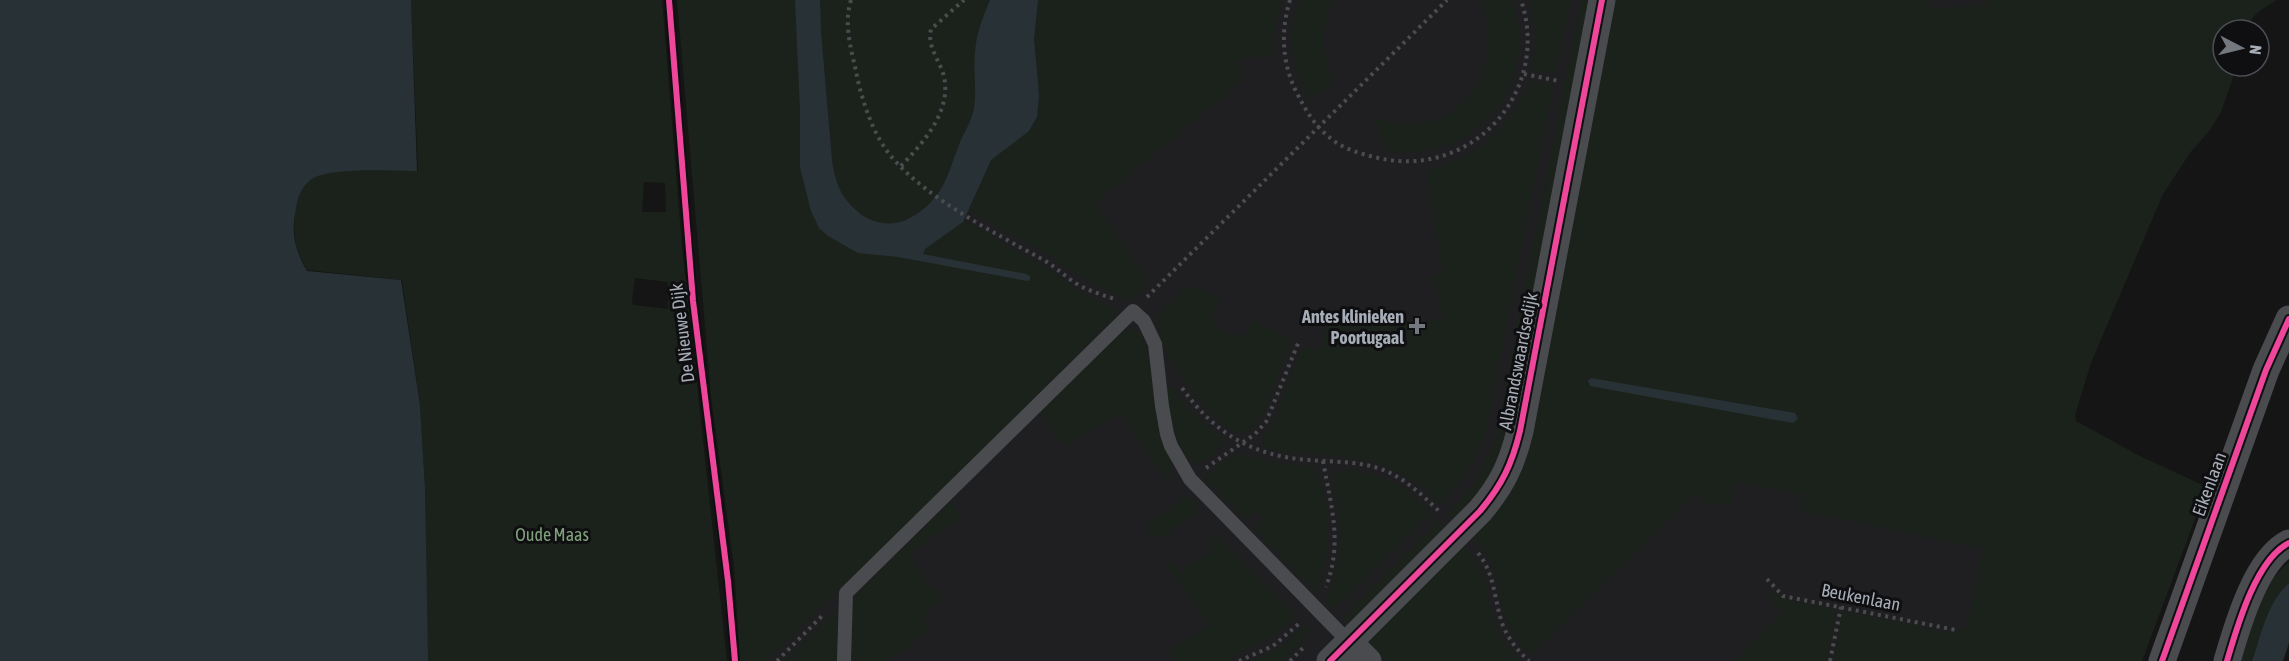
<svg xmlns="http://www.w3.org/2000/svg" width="2289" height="661" viewBox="0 0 2289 661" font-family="'Asap Condensed',sans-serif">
	<rect width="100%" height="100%" fill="#151515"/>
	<polygon fill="#1f1f21" points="715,0 2262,0 2223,30 2055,421 2014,661 752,661"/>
	<g fill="#1b221b" fill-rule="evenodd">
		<path d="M 411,0 L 662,0 L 682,247 L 727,661 L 427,661 L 425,488 L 420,405 L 402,280 L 307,270 C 296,252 292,235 295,213 C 297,201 300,185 313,177 C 333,165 392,171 418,171 ZM 644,182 L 665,183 L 666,212 L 642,212 ZM 635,278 L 668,282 L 668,309 L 633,305 L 632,300 Z"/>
		<polygon points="677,0 795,0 800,109 800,167 828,236 858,253 898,257 1027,281 1026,274 923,255 923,251 964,220 1045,267 1078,290 1118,310 1116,315 976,457 766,661 740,661 734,567 711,396"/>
		<polygon points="820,0 990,0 976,44 975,99 973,114 942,191 934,201 903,221 893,224 882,223 869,219 860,213 843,197 835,179 821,32"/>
		<polygon points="1038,0 1282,0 1274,35 1275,55 1237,59 1242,81 1095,203 1146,279 1145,286 1130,301 1086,280 1053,258 1002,230 969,209 991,160 1029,131 1037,117 1039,95 1034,39"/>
		<path d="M 1299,0 L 1333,0 C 1321,27 1320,54 1334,81 L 1310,101 C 1291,70 1287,35 1299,0 Z"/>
		<path d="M 1480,0 L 1512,0 C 1542,85 1474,163 1387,152 L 1373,117 C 1446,150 1514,72 1480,0 Z"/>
		<polygon points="1530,0 1570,0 1555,74 1532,70 1536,37"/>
		<path d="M 1581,0 L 1591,0 L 1507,429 C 1496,470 1482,489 1454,519 L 1448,513 C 1471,490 1486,468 1496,438 Z"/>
		<path d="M 1616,0 L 1925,0 L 1935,9 L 1987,4 L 1987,0 L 2277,0 C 2264,8 2251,14 2247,30 L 2223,30 L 2223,66 L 2237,66 L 2221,112 L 2210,130 L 2190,153 L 2163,194 L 2091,363 L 2075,415 L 2076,421 L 2140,456 L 2207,487 L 2142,661 L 1833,661 L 1843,611 L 1957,634 L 1958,628 L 1967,629 L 1983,549 L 1799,510 L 1801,495 L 1735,481 L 1730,504 L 1719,503 L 1711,509 L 1695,493 L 1531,655 C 1524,647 1516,640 1511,630 C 1494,593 1505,570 1472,537 L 1533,424 Z"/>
		<path d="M 1529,81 L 1553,85 L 1486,429 C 1478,460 1462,482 1440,504 C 1402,463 1364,457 1311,454 C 1296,453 1279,453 1265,447 L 1262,439 L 1276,417 L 1301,351 L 1311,347 L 1321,348 L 1330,313 L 1385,322 L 1442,320 L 1437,287 L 1433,287 L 1432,276 L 1443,273 L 1426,170 C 1472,160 1513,128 1529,81 Z"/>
		<path d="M 1193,286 L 1199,287 L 1221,302 L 1211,315 L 1216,319 L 1213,325 L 1234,339 L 1239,333 L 1244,336 L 1252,320 L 1286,336 L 1290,342 L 1264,413 L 1254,426 L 1245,433 C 1217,437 1159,352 1157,325 C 1156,315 1164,308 1171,302 C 1178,295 1184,288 1193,286 Z"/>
		<path d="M 1129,328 L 1140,332 C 1154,355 1152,405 1159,433 C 1163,447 1173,458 1172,473 L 1166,478 L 1160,468 L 1158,469 L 1120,412 L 1065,447 L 1039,413 L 1123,330 Z"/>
		<path d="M 1171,386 L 1189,408 L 1224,440 L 1223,446 L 1196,465 C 1176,454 1170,414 1167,393 L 1167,388 Z"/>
		<path d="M 1239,454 L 1273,462 L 1310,466 L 1316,470 C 1333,509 1331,552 1316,592 L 1254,529 L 1264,519 L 1255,509 L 1245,519 L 1206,480 L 1208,473 L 1232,456 Z"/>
		<path d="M 1345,469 C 1384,476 1404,484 1431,512 L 1333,610 L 1325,601 C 1337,572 1345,540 1338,509 C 1336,497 1329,483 1336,472 Z"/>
		<polygon points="1186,497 1193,497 1198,501 1197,513 1160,538 1151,536 1148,531 1149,522"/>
		<polygon points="951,500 962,517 908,554 929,587 933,585 944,600 921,616 931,630 885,661 850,661 852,599"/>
		<polygon points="1439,521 1446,528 1349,624 1342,618"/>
		<polygon points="1215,534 1297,616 1273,636 1244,650 1229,661 1173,661 1168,653 1208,625 1166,565 1172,561 1180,572 1214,549 1207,539"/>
		<path d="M 1463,545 C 1492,575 1483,593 1496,626 C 1502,641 1510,650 1520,661 L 1383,661 L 1366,641 Z"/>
		<path d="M 2289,562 L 2289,583 C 2267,602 2261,635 2252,661 L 2240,661 C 2251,628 2260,585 2289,562 Z"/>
		<polygon points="1774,591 1781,598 1837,610 1826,661 1734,661 1782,613 1768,598"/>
		<polygon points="838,609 837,661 784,661"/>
		<polygon points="1306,625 1312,631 1282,661 1251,661 1281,646"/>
	</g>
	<g fill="#283236">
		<path d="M 0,0 L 411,0 L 417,171 C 394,171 325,166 309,181 C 299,190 297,201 295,214 C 291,235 296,252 307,271 L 401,280 L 420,405 L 425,488 L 428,661 L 0,661 Z"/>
		<path d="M 795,0 L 820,0 L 821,32 L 832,160 C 835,182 840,196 857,211 C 871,224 892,227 908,219 C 944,200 947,176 960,142 C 965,131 972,120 974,108 C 977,90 973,71 975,53 C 976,34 983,17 990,0 L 1038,0 L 1034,39 L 1039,95 L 1037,117 L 1029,131 L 991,160 L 963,222 L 925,249 L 923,254 L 1026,274 L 1030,276 L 1030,280 L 1027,281 L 898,257 L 858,253 L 828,236 L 819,228 L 811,211 L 800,167 L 800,109 Z"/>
		<polygon points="1591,378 1795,413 1798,419 1793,423 1590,386 1588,381"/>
		<path d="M 2289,583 L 2289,643 L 2283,661 L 2252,661 C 2261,635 2267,602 2289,583 Z"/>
	</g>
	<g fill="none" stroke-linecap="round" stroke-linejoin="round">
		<g stroke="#4b4c50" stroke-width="4" stroke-dasharray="3 4.5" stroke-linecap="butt">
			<path d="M 851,0 C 844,22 850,45 855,67 C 861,97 871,131 890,155 C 924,197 993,232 1040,258 C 1054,265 1064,276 1077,284 C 1089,291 1102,295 1115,299"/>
			<path d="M 1290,0 C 1280,32 1282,67 1299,97 C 1306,111 1316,127 1329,137 C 1341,148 1358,153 1374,157 C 1470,182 1552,93 1521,0"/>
			<polyline points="1524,74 1559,81"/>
			<path d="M 901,166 C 923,143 954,109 943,73 C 938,58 927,46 931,29 L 964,0"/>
			<polyline points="1147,297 1447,0"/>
			<path d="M 1182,388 C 1215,434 1253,456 1309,460 C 1333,462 1358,461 1381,469 C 1405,478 1422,495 1440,512"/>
			<path d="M 1323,461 C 1331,507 1343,541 1326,587"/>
			<polyline points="1206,468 1255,434 1266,422 1299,341"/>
			<path d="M 1478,553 C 1495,574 1494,599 1502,623 C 1508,639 1517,650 1529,661"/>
			<polyline points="1767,579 1783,596 1956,630"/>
			<polyline points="777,661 823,615"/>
			<polyline points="1239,661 1273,646 1301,622"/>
			<polyline points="1290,661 1305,646"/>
			<polyline points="1830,661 1841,607"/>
		</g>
		<polyline stroke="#494b4e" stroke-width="14" points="844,661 846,593 1133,311 1144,321 1155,344 1162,406 1167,434 1171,446 1190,479 1349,642"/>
		<g stroke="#494b4e" stroke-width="27">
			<polyline points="1349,642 1368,661"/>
			<path d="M 1330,661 L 1480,511 C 1502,485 1512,464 1520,431 L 1602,0"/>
			<polyline points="2162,661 2266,370 2289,319"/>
			<path d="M 2227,661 C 2237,627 2256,559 2289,543"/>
		</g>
		<g stroke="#0f0f11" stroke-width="10">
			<g id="cycleway">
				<polyline points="669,0 693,301 728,581 735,661"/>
				<path d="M 1330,661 L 1480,511 C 1502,485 1512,464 1520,431 L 1602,0"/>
				<polyline points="2162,661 2266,370 2289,319"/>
				<path d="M 2227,661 C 2237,627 2256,559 2289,543"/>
			</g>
		</g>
		<use href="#cycleway" stroke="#ed469a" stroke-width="6"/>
	</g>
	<path fill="#73787e" stroke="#0f0f11" stroke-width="2" d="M1414 317h6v6h6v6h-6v6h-6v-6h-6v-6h6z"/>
	<g text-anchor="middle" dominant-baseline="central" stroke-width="6" stroke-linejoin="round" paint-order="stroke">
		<g font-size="18" font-weight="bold" fill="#a6adb6" stroke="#0f0f11" text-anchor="end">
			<text x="1404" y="316">Antes klinieken<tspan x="1404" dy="21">Poortugaal</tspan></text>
		</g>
		<g font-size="18" fill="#a6adb6" stroke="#0f0f11">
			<text transform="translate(682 333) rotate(-97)">De Nieuwe Dijk</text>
			<text transform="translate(1518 361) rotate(-79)">Albrandswaardsedijk</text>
			<text transform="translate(2209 484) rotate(-70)">Eikenlaan</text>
			<text transform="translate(1861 597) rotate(11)">Beukenlaan</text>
		</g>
		<g font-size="18" fill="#80a17d" stroke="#0f0f11">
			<text x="552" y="534">Oude Maas</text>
		</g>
	</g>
	<g transform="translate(2241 48) rotate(97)"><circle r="28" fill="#0f0f11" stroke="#4b4e53" stroke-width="1.5"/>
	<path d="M0-4.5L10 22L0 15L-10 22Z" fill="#73787e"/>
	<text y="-9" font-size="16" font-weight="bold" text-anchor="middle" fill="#a6adb6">N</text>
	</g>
</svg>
